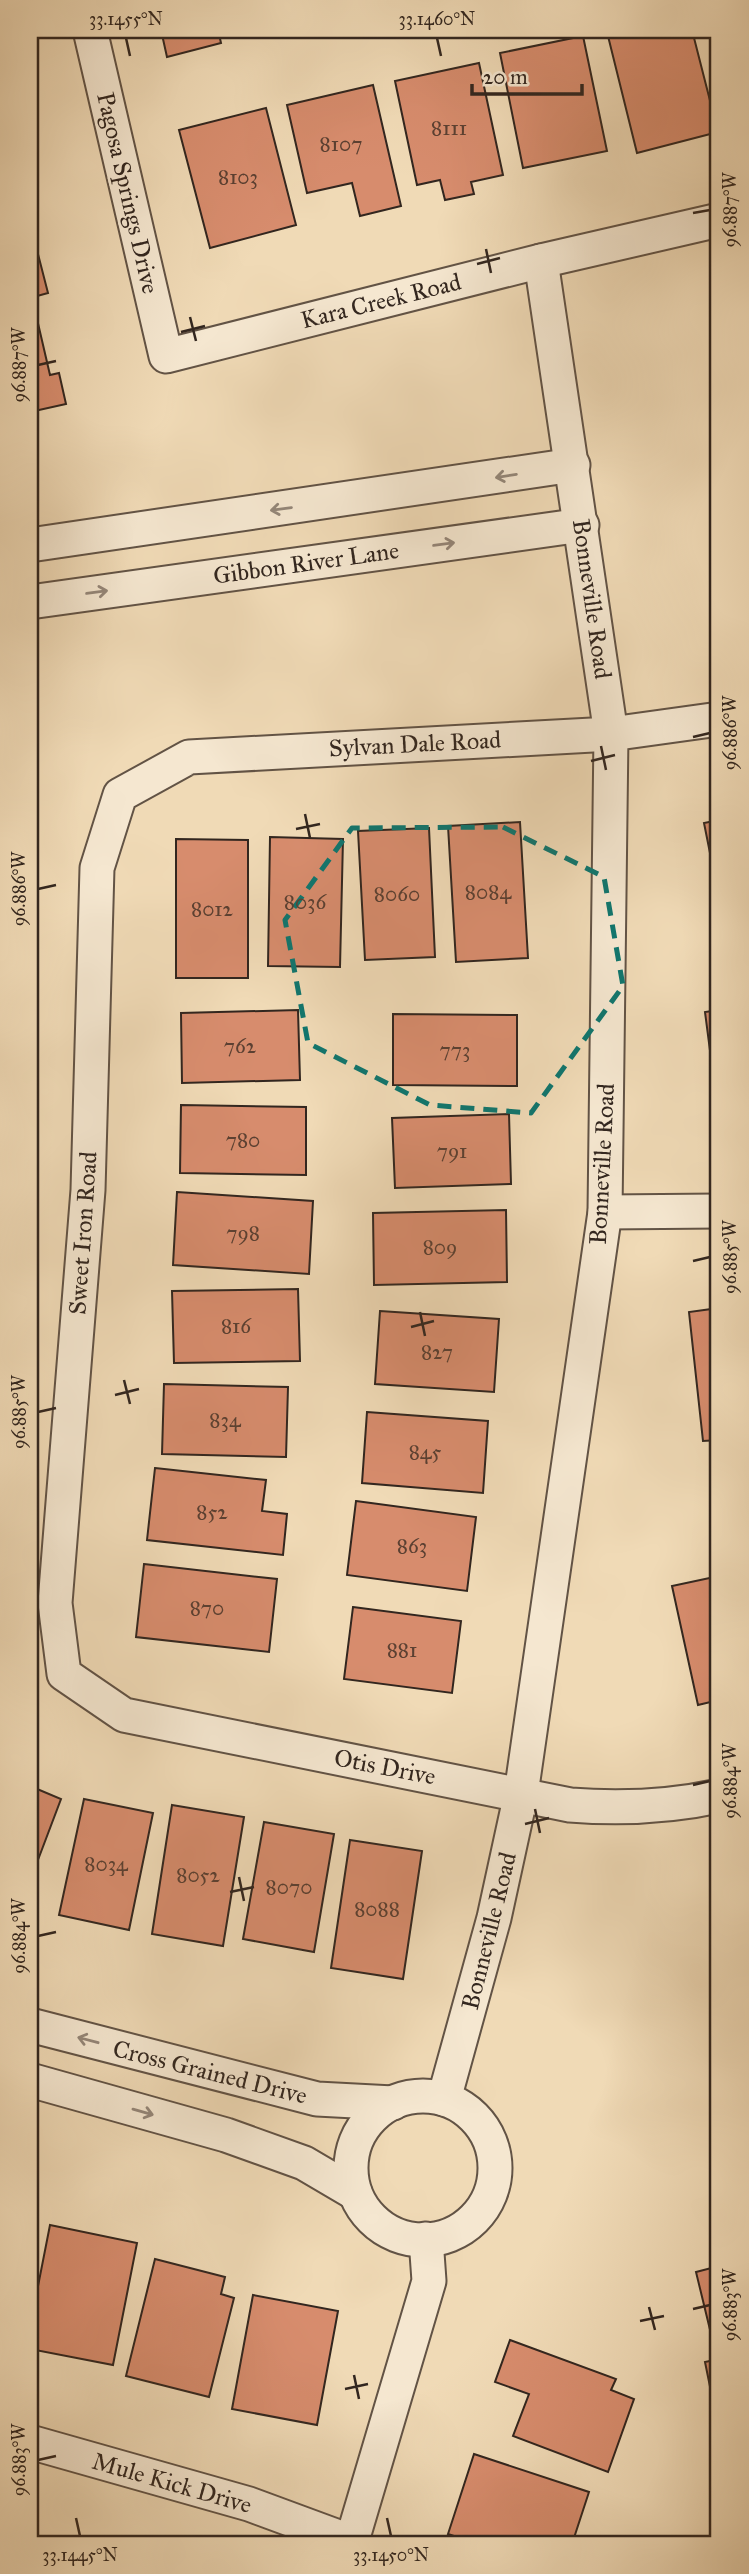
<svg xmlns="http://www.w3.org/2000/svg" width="749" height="2574" viewBox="0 0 749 2574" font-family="'IM FELL Great Primer',serif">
	<rect width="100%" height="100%" fill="#f0dab6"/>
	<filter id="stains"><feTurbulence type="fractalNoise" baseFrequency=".00286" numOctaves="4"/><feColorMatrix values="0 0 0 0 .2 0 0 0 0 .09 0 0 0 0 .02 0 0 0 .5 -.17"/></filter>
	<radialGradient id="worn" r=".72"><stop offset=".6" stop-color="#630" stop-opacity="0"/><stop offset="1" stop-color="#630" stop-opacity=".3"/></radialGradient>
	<g fill="#d78c6d" stroke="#32261f" stroke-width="2">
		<polygon points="161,30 236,30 219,34 221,43 167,57"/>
		<polygon points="615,30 692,30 718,132 637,153 607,32"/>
		<polygon points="713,30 719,30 719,54"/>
		<polygon points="583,36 607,151 523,168 500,53"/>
		<polygon points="479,63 503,175 471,182 474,194 445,200 440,180 417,185 395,81"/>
		<polygon points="373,85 401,206 360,216 352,183 307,193 287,105"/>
		<polygon points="266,108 296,225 210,248 179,130"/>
		<polygon points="30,169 34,188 30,189"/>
		<polygon points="30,223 48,293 30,298"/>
		<polygon points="37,319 50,375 59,373 66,404 30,412 30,321"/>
		<polygon points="719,820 719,898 704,823"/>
		<polygon points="520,822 528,958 456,962 448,826"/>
		<polygon points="429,828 435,957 365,960 358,831"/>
		<polygon points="270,837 343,839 340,967 268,966"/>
		<polygon points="176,839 248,840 248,978 176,978"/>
		<polygon points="298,1010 300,1080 182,1083 181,1013"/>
		<polygon points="719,1010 719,1120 705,1012"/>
		<polygon points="393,1014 517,1015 517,1086 393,1085"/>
		<polygon points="181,1105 306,1107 306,1175 180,1173"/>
		<polygon points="509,1114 511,1184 395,1188 392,1118"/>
		<polygon points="177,1192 313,1201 309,1274 173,1265"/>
		<polygon points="506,1210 507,1282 374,1285 373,1213"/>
		<polygon points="298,1289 300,1361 174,1363 172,1291"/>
		<polygon points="719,1308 719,1440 703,1441 689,1312"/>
		<polygon points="380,1311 499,1319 494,1392 375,1384"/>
		<polygon points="164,1384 288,1387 286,1457 162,1454"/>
		<polygon points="367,1412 488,1421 483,1493 362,1483"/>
		<polygon points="155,1468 266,1480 262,1511 287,1514 283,1555 147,1540"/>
		<polygon points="356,1501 476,1517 467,1591 347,1575"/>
		<polygon points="144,1564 277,1579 269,1652 136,1637"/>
		<polygon points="719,1576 719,1700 698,1705 672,1586"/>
		<polygon points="353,1607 461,1621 452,1693 344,1679"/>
		<polygon points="30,1786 61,1799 30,1881"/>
		<polygon points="84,1799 153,1813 129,1930 59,1915"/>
		<polygon points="172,1805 244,1817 223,1946 152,1934"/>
		<polygon points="264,1822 334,1834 314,1952 243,1939"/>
		<polygon points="350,1840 422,1851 403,1979 331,1968"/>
		<polygon points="50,2225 137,2243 113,2365 30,2349 30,2327"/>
		<polygon points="155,2259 225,2277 221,2294 234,2298 209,2397 126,2376"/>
		<polygon points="719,2266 719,2341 713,2342 696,2272"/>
		<polygon points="253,2295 338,2311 317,2425 232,2409"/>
		<polygon points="510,2340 616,2379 611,2390 634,2399 608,2472 513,2436 529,2394 495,2382"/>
		<polygon points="719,2359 719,2431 705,2362"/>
		<polygon points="474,2454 589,2492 572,2544 478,2544 448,2534"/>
	</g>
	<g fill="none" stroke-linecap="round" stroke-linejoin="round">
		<g stroke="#625345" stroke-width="37">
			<g id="street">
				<polyline points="90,30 166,356 541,261 719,220"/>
				<polyline points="30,545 573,465"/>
				<polyline points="30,602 582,525"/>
				<path d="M 719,719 L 611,734 L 189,757 L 120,795 L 97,868 L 88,1190 L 55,1603 L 64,1674 L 124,1715 L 570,1805 C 621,1809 669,1807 719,1796"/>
				<polyline points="605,1212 719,1211"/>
				<polyline points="30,2025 317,2099 393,2103"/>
				<polyline points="30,2080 226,2135 304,2163 355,2193"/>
				<circle cx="423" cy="2168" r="72"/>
				<polyline points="444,2099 494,1918 521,1794 605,1212 611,734 541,261"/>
				<polyline points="30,2442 249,2504 352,2542"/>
				<polyline points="351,2544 429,2281 426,2239"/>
			</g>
		</g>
		<use href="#street" stroke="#f5e7d0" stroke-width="33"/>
	</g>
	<defs><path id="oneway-shaft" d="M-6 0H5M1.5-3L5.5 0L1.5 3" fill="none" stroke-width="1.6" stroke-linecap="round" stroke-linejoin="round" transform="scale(1.75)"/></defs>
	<g stroke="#948678">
		<use href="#oneway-shaft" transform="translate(506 476) rotate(171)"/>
		<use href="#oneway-shaft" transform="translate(281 509) rotate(172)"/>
		<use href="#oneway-shaft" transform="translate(444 544) rotate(-8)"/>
		<use href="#oneway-shaft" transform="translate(97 592) rotate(-8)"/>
		<use href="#oneway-shaft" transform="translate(88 2040) rotate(-165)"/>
		<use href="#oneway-shaft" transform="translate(143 2112) rotate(16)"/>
	</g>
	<path fill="none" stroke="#0f766e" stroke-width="5" stroke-dasharray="14 9" stroke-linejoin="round" d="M 503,827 L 604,877 L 623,986 L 531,1113 L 430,1105 L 308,1043 L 285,920 L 352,828 Z"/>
	<path fill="none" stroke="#32261f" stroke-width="2.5" d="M 126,38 L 130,56M 437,38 L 441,56M 693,213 L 710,210M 486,249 L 491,273M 477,264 L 500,258M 190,317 L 196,341M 181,332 L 205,326M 38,365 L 56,361M 693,737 L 710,733M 601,746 L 606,770M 591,761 L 615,755M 305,814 L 310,838M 296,829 L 320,824M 38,889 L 56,885M 693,1261 L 710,1257M 420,1312 L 425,1336M 411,1327 L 434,1321M 124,1380 L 130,1404M 115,1395 L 139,1389M 38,1412 L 56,1408M 693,1785 L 710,1781M 535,1809 L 540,1833M 525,1824 L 549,1818M 239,1877 L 244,1901M 230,1892 L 254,1887M 38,1936 L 56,1932M 649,2307 L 655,2330M 693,2309 L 710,2305M 640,2321 L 664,2316M 354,2375 L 359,2399M 345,2389 L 368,2384M 38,2460 L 56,2456M 76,2518 L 80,2536M 387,2518 L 391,2536"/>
	<g text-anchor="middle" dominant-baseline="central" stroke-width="5" stroke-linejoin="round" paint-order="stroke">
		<g font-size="21" fill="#5b4032">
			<text x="449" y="128">8111</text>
			<text x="341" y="144">8107</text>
			<text x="238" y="177">8103</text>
			<text x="488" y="892">8084</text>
			<text x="397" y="894">8060</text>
			<text x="305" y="902">8036</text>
			<text x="212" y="909">8012</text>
			<text x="240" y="1046">762</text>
			<text x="455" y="1050">773</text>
			<text x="243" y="1140">780</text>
			<text x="452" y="1151">791</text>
			<text x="243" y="1233">798</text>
			<text x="440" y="1247">809</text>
			<text x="236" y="1326">816</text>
			<text x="437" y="1352">827</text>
			<text x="225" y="1420">834</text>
			<text x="425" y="1452">845</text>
			<text x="212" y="1512">852</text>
			<text x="412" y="1546">863</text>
			<text x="207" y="1608">870</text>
			<text x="402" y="1650">881</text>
			<text x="106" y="1864">8034</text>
			<text x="198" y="1875">8052</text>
			<text x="289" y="1887">8070</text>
			<text x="377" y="1909">8088</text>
		</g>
		<g font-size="24" fill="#32261f" stroke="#f5e7d0">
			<text transform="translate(128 193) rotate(77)">Pagosa Springs Drive</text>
			<text transform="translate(381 301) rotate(-14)">Kara Creek Road</text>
			<text transform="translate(306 563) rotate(-8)">Gibbon River Lane</text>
			<text transform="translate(592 599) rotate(82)">Bonneville Road</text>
			<text transform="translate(415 744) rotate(-3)">Sylvan Dale Road</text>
			<text transform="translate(602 1164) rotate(-87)">Bonneville Road</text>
			<text transform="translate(83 1233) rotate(-86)">Sweet Iron Road</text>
			<text transform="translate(385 1767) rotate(11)">Otis Drive</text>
			<text transform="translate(489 1931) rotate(-76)">Bonneville Road</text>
			<text transform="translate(210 2072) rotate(14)">Cross Grained Drive</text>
			<text transform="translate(172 2483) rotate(16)">Mule Kick Drive</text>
		</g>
	</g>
	<rect width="749" height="2574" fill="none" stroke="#f0dab6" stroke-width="77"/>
	<path d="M472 84v10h110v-10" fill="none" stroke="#32261f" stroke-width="3.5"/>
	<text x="483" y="84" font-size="21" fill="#32261f" stroke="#f5e7d0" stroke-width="5" paint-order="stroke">20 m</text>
	<rect x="38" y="38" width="672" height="2498" fill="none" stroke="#32261f" stroke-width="2.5"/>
	<g font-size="18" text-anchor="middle" fill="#32261f">
		<text x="126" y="25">33.1455°N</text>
		<text x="437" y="25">33.1460°N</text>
		<text transform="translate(730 210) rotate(-90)" y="6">96.887°W</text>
		<text transform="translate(19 365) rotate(-90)" y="6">96.887°W</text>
		<text transform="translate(730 733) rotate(-90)" y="6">96.886°W</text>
		<text transform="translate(19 889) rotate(-90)" y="6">96.886°W</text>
		<text transform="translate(730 1257) rotate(-90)" y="6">96.885°W</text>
		<text transform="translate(19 1412) rotate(-90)" y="6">96.885°W</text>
		<text transform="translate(730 1781) rotate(-90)" y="6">96.884°W</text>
		<text transform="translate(19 1936) rotate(-90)" y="6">96.884°W</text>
		<text transform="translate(730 2305) rotate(-90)" y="6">96.883°W</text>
		<text transform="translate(19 2460) rotate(-90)" y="6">96.883°W</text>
		<text x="80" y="2561">33.1445°N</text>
		<text x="391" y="2561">33.1450°N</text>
	</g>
	<rect width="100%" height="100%" filter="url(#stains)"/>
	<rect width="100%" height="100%" fill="url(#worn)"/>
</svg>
